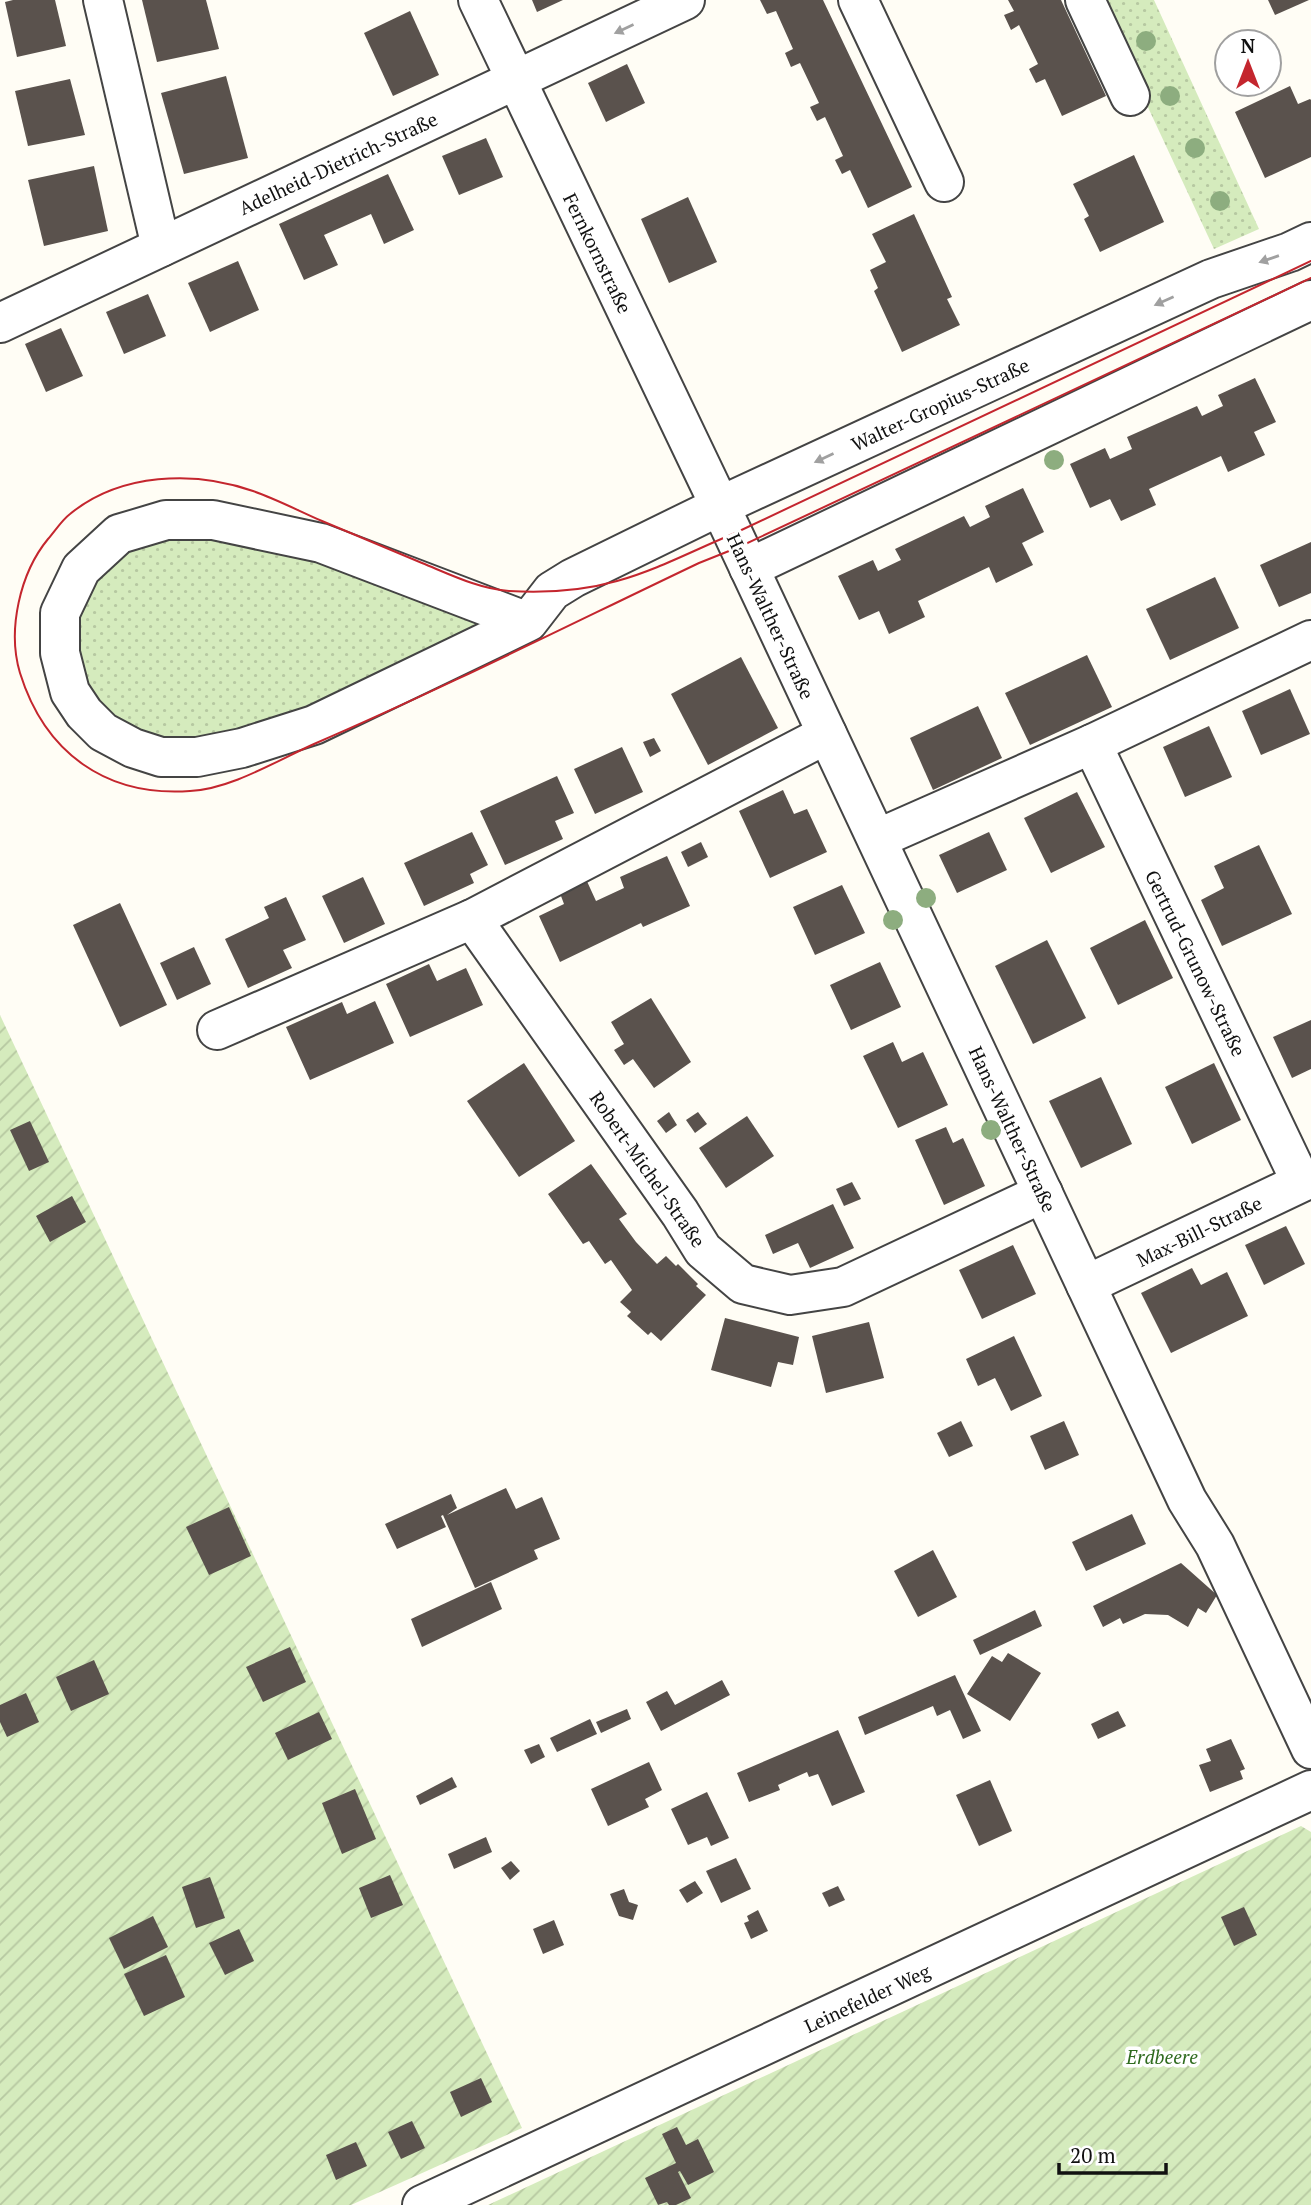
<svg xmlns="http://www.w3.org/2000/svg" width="1311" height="2205" viewBox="0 0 1311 2205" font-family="'PT Serif',serif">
	<defs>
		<pattern id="grass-dots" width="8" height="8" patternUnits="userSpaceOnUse" patternTransform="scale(1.75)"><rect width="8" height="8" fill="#d5ebbd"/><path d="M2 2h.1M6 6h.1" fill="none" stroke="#b6c8a1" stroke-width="1.8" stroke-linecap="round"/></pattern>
		<pattern id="garden-furrows" width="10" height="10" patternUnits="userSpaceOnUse" patternTransform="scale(1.75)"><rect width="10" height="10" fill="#d5ebbd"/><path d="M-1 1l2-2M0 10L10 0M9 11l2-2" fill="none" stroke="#b6c8a1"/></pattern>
	</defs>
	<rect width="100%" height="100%" fill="#fffdf5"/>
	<g fill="url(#grass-dots)">
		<polygon points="1098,0 1154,0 1259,229 1214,249"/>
		<polygon points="200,532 300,555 483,626 308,713 213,740 180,742 137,733 94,701 81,673 77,640 80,606 95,573 126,546"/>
	</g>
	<g fill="url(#garden-furrows)">
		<polygon points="0,1015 522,2128 351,2205 0,2205"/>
		<polygon points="1301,1826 1311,1832 1311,2205 488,2205"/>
	</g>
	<g fill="#5a524d">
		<polygon points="13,0 55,0 66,46 17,57 5,2"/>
		<polygon points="142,0 206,0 219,49 157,62"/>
		<polygon points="532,0 563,0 537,12"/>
		<polygon points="760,0 823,0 912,187 868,208 850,170 842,174 835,160 843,156 825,117 817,121 810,107 819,103 800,63 791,67 785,53 793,49 776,11 767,14"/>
		<polygon points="1008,0 1061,0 1106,96 1062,116 1045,79 1036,83 1029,69 1038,64 1019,25 1011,30 1004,15 1014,11"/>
		<polygon points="1268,0 1309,0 1275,15"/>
		<polygon points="410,11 439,75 393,96 364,33"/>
		<polygon points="627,64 645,103 606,122 588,83"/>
		<polygon points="226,76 248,158 184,174 161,93"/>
		<polygon points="70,79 85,135 28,146 15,91"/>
		<polygon points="1290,86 1298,104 1310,99 1311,100 1311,157 1265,178 1235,112"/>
		<polygon points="486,138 503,177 459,195 442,156"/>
		<polygon points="1134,155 1164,222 1100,252 1084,219 1089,216 1073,184"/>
		<polygon points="94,166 108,231 44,246 28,180"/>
		<polygon points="388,174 414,230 384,244 371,214 324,235 338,265 304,280 279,224"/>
		<polygon points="688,197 717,262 669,283 641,219"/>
		<polygon points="914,214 952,297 947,299 960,325 902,352 874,291 878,288 870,270 886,262 872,234"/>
		<polygon points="238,261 259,310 210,332 188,283"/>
		<polygon points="148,294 166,336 124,354 106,312"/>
		<polygon points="61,328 83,376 46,392 25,344"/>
		<polygon points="1255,378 1276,422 1254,432 1265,455 1228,472 1221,456 1149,489 1156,505 1121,521 1110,499 1090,508 1070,464 1105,448 1110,459 1132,449 1127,437 1197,406 1202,416 1223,406 1218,395"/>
		<polygon points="1023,488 1044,532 1022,543 1033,565 996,583 989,567 918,601 925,617 889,634 879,611 859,620 838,576 873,560 878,571 901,560 895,549 964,516 970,527 990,517 985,506"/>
		<polygon points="1311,542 1311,593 1279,607 1260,565"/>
		<polygon points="1215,577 1239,628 1170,660 1146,609"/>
		<polygon points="1087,655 1112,707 1030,745 1005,693"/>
		<polygon points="741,657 778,728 708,765 671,694"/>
		<polygon points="1290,689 1310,734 1261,755 1242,711"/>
		<polygon points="978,706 1002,758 933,790 910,738"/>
		<polygon points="1209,726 1232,777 1185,797 1163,747"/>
		<polygon points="654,738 661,751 650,757 643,742"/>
		<polygon points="622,747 643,792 595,814 574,769"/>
		<polygon points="557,776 574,813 555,821 563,839 505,865 480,811"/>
		<polygon points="783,790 794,814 807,809 827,852 770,878 739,811"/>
		<polygon points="1077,792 1105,847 1051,873 1024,818"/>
		<polygon points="472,832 488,865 470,874 474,883 424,906 404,863"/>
		<polygon points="989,832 1007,870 957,893 939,855"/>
		<polygon points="701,842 708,857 688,867 681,852"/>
		<polygon points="1259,845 1292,914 1222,946 1201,900 1224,888 1214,866"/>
		<polygon points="667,856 690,906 643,927 641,923 560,962 539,916 564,904 558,888 585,877 596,901 624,888 620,877"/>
		<polygon points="363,877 385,924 344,943 322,896"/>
		<polygon points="842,885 865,933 815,955 793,907"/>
		<polygon points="286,897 306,940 283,950 292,968 248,988 225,939 269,918 264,907"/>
		<polygon points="120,903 167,1005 120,1027 73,925"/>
		<polygon points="1145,920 1173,978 1118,1005 1090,948"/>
		<polygon points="1047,940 1086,1018 1033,1044 995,966"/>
		<polygon points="194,947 211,984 177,1000 160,963"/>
		<polygon points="880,962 901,1007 851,1030 830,985"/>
		<polygon points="429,964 437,981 466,968 483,1005 410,1037 386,984"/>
		<polygon points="651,998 691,1062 654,1088 633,1059 624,1065 614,1050 624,1044 611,1022"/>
		<polygon points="375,1001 394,1043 310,1080 286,1027 342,1002 347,1014"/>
		<polygon points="1311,1020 1311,1069 1292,1078 1273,1037"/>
		<polygon points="893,1042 902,1062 923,1052 948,1105 898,1128 863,1056"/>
		<polygon points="524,1063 575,1141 519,1177 467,1101"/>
		<polygon points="1214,1063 1241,1120 1192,1144 1165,1087"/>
		<polygon points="1101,1077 1132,1144 1081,1168 1049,1101"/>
		<polygon points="669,1112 677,1125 666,1133 657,1121"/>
		<polygon points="698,1112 707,1124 695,1133 686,1120"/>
		<polygon points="747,1116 774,1156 726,1188 699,1148"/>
		<polygon points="30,1121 49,1162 29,1171 10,1130"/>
		<polygon points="946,1127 953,1143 963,1138 985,1186 944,1205 915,1140"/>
		<polygon points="591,1164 627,1214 619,1219 636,1242 657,1264 666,1256 676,1266 678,1264 698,1284 696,1286 706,1295 661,1341 651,1332 648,1335 627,1316 631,1312 620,1302 632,1290 611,1260 605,1264 589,1241 583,1244 548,1194"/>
		<polygon points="852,1182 861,1199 844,1206 836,1189"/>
		<polygon points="72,1196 86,1222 50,1242 36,1216"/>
		<polygon points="833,1204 854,1248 810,1268 798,1243 773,1254 765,1235"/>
		<polygon points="1286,1226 1305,1264 1264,1285 1245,1245"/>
		<polygon points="1013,1245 1036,1294 982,1319 959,1270"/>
		<polygon points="1192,1268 1201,1285 1227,1272 1248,1316 1171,1353 1141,1293"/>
		<polygon points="725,1318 799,1337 793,1365 778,1362 771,1387 711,1370"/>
		<polygon points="869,1322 884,1378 826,1393 812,1336"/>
		<polygon points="1014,1336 1042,1396 1011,1411 995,1378 978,1386 966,1359"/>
		<polygon points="961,1421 973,1446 949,1457 937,1433"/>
		<polygon points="1064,1421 1079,1455 1045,1470 1030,1436"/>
		<polygon points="506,1488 516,1509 542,1497 560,1539 534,1550 538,1559 475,1588 443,1515 441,1516 446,1527 397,1549 385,1524 451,1494 457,1508 447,1515"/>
		<polygon points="229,1507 251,1556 209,1575 186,1527"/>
		<polygon points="1132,1514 1146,1544 1086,1571 1072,1542"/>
		<polygon points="933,1550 957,1597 918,1617 894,1571"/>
		<polygon points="1181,1563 1217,1595 1206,1613 1198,1608 1188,1627 1168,1615 1145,1614 1123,1624 1120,1618 1103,1627 1093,1606"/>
		<polygon points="491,1582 502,1609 422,1647 411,1619"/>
		<polygon points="1035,1610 1042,1626 980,1655 973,1640"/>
		<polygon points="290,1647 306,1682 263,1702 246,1667"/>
		<polygon points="1008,1653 1041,1673 1010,1721 967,1694 992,1656 1002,1662"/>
		<polygon points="94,1660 109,1694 71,1711 56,1677"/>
		<polygon points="955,1675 981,1731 963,1739 950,1710 937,1716 933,1706 865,1735 858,1717"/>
		<polygon points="722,1680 730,1695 661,1731 646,1702 667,1691 675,1705"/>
		<polygon points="26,1693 39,1722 7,1737 0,1722 0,1705"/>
		<polygon points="627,1709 631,1719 601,1733 596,1722"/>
		<polygon points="1118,1711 1126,1726 1098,1739 1091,1724"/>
		<polygon points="319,1712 332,1739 288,1760 275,1733"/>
		<polygon points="590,1719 597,1734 557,1752 550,1738"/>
		<polygon points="838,1730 865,1792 832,1806 818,1774 809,1777 807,1772 778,1785 780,1790 749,1802 737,1773"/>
		<polygon points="1231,1739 1245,1769 1240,1771 1243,1779 1210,1792 1199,1765 1211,1761 1206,1749"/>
		<polygon points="539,1744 545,1757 531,1764 524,1750"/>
		<polygon points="649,1762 662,1790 645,1799 649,1807 608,1826 591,1789"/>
		<polygon points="452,1777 457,1787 420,1805 416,1796"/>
		<polygon points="990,1780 1012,1831 979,1846 956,1795"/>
		<polygon points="355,1789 376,1839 342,1854 322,1803"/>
		<polygon points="707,1792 729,1838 711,1846 707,1837 688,1845 671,1809"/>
		<polygon points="486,1837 492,1852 454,1869 448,1854"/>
		<polygon points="736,1858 751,1889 721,1903 706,1871"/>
		<polygon points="511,1861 520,1871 510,1880 501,1868"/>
		<polygon points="390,1875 403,1905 371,1918 359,1888"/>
		<polygon points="210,1877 225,1918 196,1928 182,1887"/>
		<polygon points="695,1881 703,1893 687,1903 679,1890"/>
		<polygon points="838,1886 845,1900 829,1907 822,1893"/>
		<polygon points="624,1889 629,1902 638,1905 633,1920 619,1916 610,1894"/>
		<polygon points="1244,1907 1257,1935 1234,1946 1221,1917"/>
		<polygon points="758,1910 768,1931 751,1939 744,1923 749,1921 747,1916"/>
		<polygon points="153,1916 168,1947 124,1969 109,1938"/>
		<polygon points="554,1920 564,1945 543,1954 533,1929"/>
		<polygon points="239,1929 254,1961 225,1975 209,1943"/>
		<polygon points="166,1955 185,1997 144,2016 124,1974"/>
		<polygon points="481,2078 492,2102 461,2117 450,2092"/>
		<polygon points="412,2121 425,2148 401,2159 388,2132"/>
		<polygon points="677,2127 686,2145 698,2139 714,2172 688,2185 680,2171 678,2172 691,2198 676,2205 669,2205 667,2202 658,2205 645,2178 676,2163 662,2134"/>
		<polygon points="356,2142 367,2166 336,2180 326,2155"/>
	</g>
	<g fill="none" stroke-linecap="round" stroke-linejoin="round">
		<g stroke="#444" stroke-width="42">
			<g id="minor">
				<polyline points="103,0 161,247"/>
				<polyline points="478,0 720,506 1187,1500 1215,1545 1311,1749"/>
				<polyline points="858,0 944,182"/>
				<polyline points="1085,0 1130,96"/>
				<polyline points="0,323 685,0"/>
				<polyline points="749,568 1311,300"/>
				<polyline points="528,622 321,543 213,520 166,520 119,534 81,569 60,613 60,653 70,692 84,713 103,732 133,748 161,757 197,757 242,748 314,725 528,622 552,591 573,578 720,506 1211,279 1290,252 1311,242"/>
				<polyline points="1092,744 1301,1182"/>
				<polyline points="877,839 1092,744 1311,640"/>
				<polyline points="472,919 680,1213 703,1250 743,1284 790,1295 843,1287 1043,1193"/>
				<polyline points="217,1030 472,919 827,734"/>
				<polyline points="1086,1285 1311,1178"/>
				<polyline points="422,2205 1311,1790"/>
			</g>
		</g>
		<use href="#minor" stroke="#fff" stroke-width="38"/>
		<path stroke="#c4262e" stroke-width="2" d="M 1311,261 L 733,534 C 694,550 657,570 617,581 C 582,591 544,593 509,591 C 479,589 449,574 422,563 C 388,549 355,535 322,521 C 299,511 276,499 253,491 C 194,470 120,473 70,514 C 62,520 55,531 48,539 C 20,573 7,630 20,673 C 45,753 106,797 190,791 C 231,789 276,761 314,744 C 444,688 571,624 699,563 L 739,547 L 1311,278"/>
	</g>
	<g fill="#8dad7f">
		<circle cx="1146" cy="41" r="10"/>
		<circle cx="1170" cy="96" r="10"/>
		<circle cx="1195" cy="148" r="10"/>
		<circle cx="1220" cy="201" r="10"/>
		<circle cx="1054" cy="460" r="10"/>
		<circle cx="926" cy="898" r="10"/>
		<circle cx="893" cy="920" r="10"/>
		<circle cx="991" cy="1130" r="10"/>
	</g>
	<defs><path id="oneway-solid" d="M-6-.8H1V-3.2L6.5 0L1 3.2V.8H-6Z" transform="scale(1.75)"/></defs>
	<g fill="#a0a0a0">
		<use href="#oneway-solid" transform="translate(624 29) rotate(155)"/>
		<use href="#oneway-solid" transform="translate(1269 259) rotate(161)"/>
		<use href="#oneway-solid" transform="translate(1164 301) rotate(156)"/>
		<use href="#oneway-solid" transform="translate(824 458) rotate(155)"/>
	</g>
	<g text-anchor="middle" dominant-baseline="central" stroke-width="7" stroke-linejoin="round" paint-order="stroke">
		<g font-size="19" fill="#111" stroke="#fff">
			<text transform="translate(338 163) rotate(-25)">Adelheid-Dietrich-Straße</text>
			<text transform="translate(598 253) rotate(64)">Fernkornstraße</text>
			<text transform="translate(940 404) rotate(-25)">Walter-Gropius-Straße</text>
			<text transform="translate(771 616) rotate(65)">Hans-Walther-Straße</text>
			<text transform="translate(1196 963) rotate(64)">Gertrud-Grunow-Straße</text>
			<text transform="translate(1013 1129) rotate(65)">Hans-Walther-Straße</text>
			<text transform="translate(648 1169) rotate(55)">Robert-Michel-Straße</text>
			<text transform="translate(1199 1231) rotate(-26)">Max-Bill-Straße</text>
			<text transform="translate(867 1998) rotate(-25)">Leinefelder Weg</text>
		</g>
		<g font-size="19" font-style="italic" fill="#2f6b1f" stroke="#fff">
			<text x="1162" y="2056">Erdbeere</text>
		</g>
	</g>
	<g transform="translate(1248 63)"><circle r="33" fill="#ffffff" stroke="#a0a0a0" stroke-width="2"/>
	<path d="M0-5L12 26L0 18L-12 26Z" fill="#c4262e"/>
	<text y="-10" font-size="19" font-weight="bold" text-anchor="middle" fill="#111111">N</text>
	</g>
	<path d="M1059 2163v10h107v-10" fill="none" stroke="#111111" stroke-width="3.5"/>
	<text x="1070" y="2163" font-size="21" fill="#111111" stroke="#ffffff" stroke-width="5" paint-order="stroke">20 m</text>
</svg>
